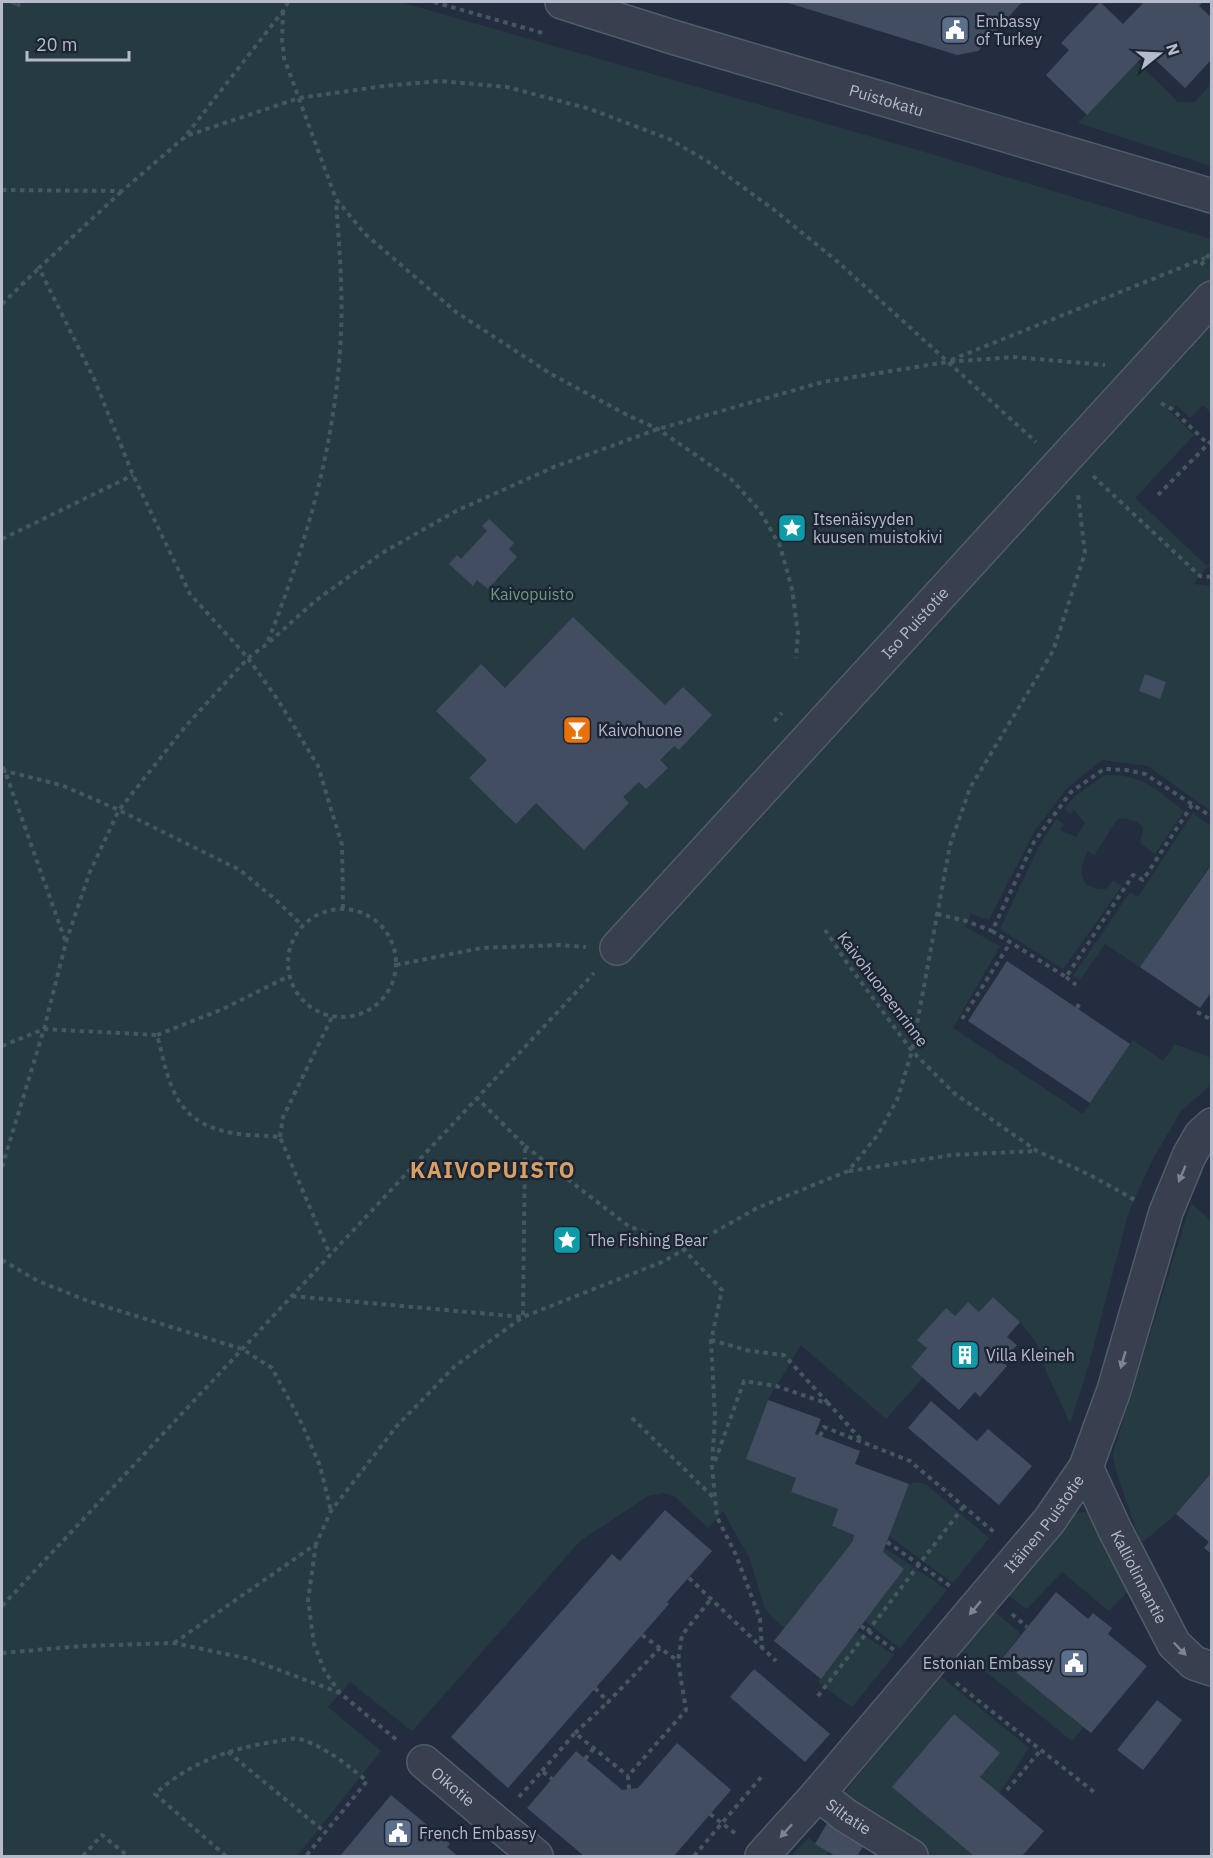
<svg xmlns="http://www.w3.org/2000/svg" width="1213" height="1858" viewBox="0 0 1213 1858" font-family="'IBM Plex Sans',sans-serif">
	<rect width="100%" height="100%" fill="#242d40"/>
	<g fill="#263b41">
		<polygon points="2,2 400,2 921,151 1211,239 1211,413 1203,405 1190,418 1176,405 1170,412 1194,435 1135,498 1207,566 1211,561 1211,567 1207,567 1194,584 1211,586 1211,811 1148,766 1102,760 1068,787 1035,830 989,920 971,914 965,927 1000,946 953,1028 1083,1114 1133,1040 1163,1061 1175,1044 1211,1058 1211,1085 1180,1112 1153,1159 1129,1211 1087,1371 1070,1423 1046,1371 1036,1342 1020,1322 993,1297 979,1312 968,1302 955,1316 946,1308 918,1339 927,1348 911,1367 923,1378 886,1419 801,1345 768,1400 747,1459 796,1478 791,1492 838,1509 832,1526 854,1535 853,1541 784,1628 770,1615 764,1606 750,1559 723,1511 708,1528 675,1497 663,1493 648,1496 580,1541 412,1731 350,1682 328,1707 381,1751 297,1856 2,1856"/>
		<polygon points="1137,62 1178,102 1195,102 1211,84 1211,166 1078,123"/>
		<path d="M 1105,775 C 1145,775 1154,788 1184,811 L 1155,854 L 1140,843 L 1143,829 L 1138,822 L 1123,818 L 1117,820 L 1094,855 L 1088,851 C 1077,869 1079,892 1106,889 L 1113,881 L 1122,886 L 1063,969 L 1000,929 L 1039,846 L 1056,819 L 1064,824 L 1060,830 L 1076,837 L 1085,823 L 1074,810 L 1070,814 L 1064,809 L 1075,796 Z"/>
		<polygon points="1193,813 1211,826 1211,864 1140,967 1105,944 1080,980 1073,976 1130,892 1138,897"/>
		<polygon points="1191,1203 1211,1221 1211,1472 1176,1514 1144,1541 1140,1541 1116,1471 1113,1453"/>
		<polygon points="918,1482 927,1485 989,1538 953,1583 889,1536 909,1484"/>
		<polygon points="1083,1512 1093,1514 1131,1588 1109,1611 1062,1572 1027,1609 1007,1595 1073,1514"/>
		<polygon points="885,1548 947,1590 900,1648 865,1621 904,1569 883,1552"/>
		<polygon points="993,1610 1021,1634 1001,1660 1084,1727 1072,1741 959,1650"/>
		<polygon points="857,1631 894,1655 852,1707 818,1682"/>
		<polygon points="939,1675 1029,1748 999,1794 980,1777 1000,1753 954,1714 893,1787 974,1856 930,1856 845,1804 842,1796"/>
		<polygon points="808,1838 829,1853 826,1856 791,1856"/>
	</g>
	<g fill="#434d62">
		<polygon points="5,2 21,2 20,7"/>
		<polygon points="785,2 1022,2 978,51 957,55"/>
		<polygon points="1100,2 1123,24 1144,2 1203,2 1199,6 1212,18 1212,59 1185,88 1147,52 1087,115 1046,75 1069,50 1061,43"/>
		<polygon points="489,519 514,543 509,549 517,557 488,589 477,580 473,586 449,564 457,555 461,559 487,531 482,526"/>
		<polygon points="573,617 665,705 683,687 712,715 679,750 674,746 660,760 668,768 646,789 639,782 623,797 629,803 584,850 536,803 516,824 469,778 487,760 436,711 481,664 505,688"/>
		<polygon points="1145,674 1166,682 1160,699 1139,691"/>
		<polygon points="1212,864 1212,991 1200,1008 1140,967"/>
		<polygon points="1007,961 1130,1044 1090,1103 968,1021"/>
		<polygon points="993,1297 1020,1322 1007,1337 1017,1345 1002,1362 1007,1366 980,1397 975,1392 959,1410 911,1367 927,1348 917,1340 946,1308 955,1316 968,1302 979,1312"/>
		<polygon points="768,1400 821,1419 815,1434 860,1451 855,1464 909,1484 883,1552 904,1569 821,1679 774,1641 853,1541 854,1535 832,1526 838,1509 791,1492 796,1478 746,1459"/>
		<polygon points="931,1401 977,1441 988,1429 1032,1466 999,1505 908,1428"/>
		<polygon points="1212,1472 1212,1554 1204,1548 1209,1542 1176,1514"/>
		<polygon points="665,1510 712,1551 667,1602 669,1604 508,1788 451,1737 612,1554 620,1561"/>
		<polygon points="1056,1592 1088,1619 1093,1613 1103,1621 1112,1628 1108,1634 1147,1666 1091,1733 1001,1660"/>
		<polygon points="754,1669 830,1734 805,1762 730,1697"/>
		<polygon points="1157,1700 1182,1720 1143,1770 1117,1750"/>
		<polygon points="954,1714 1000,1753 980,1777 1044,1831 1022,1856 974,1856 892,1787"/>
		<polygon points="677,1743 731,1790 674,1856 584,1856 527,1808 576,1751 622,1790 638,1788"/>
		<polygon points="391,1795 450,1844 447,1847 458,1856 340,1856"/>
		<polygon points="828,1822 865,1844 857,1856 835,1856 815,1844"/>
	</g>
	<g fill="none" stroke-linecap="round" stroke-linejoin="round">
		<g stroke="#535b6a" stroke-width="36">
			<g id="minor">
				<path id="s1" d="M 562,2 L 676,38 L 1212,196"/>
				<path id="s2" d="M 617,948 L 1212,298"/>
				<path id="s3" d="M 1086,1467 L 1115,1530 L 1174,1644 L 1194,1663 L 1212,1669"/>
				<path id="s4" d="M 424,1762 L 536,1856"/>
				<path id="s5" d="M 818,1794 L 845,1815 L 911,1856"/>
				<path id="s6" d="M 762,1856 L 818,1794 L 1049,1521 L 1086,1467 L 1114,1390 L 1166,1212 L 1189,1156 L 1201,1135 L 1212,1125"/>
			</g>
		</g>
		<g stroke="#44585e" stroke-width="4" stroke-dasharray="4.5 4.5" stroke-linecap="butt">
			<polyline points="434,2 546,34"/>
			<polyline points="283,11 282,40 284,58 336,199 365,234 456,312 551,374 629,416 658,429 732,480 760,511 780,546 792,589 798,633 796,658"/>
			<polyline points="187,134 283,11 288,2"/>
			<polyline points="2,190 122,191 186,136 299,98 384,86 440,81 507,87 590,109 669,139 707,161 773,209 838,262 1036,442"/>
			<polyline points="121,192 39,268 95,381 133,475 190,594 248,658 278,700 318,766 342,845 343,908"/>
			<polyline points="1201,265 1212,251"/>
			<polyline points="2,304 39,268"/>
			<polyline points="951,360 1205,258"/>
			<polyline points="1161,403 1172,409 1208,444 1212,440"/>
			<polyline points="1093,476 1200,576 1212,577"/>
			<polyline points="1158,495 1208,444"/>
			<polyline points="2,539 133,475"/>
			<path d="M 268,641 C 307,542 337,439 341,332 C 343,288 339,244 336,200"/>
			<polyline points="774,721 782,713"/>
			<polyline points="2,767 5,771 65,940"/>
			<polyline points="2,771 5,771 61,785 119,810 240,870 277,901 302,925"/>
			<circle cx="342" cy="963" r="54"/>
			<polyline points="937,914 966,921 992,931 1034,842 1071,792 1104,769 1126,770 1145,774 1212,817"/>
			<polyline points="825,930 850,967 912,1051 954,1093 1037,1151 1090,1175 1135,1200"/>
			<polyline points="992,931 1066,977 1133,875 1143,880 1192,805"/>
			<polyline points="396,965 481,948 560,945 586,947"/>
			<polyline points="1066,977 1076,985"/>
			<polyline points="1077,1008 1079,1004"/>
			<polyline points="1197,1012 1212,1020"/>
			<polyline points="962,1019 1010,943"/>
			<polyline points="157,1035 223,1009 289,976"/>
			<path d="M 2,1046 L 44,1029 L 157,1035 C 170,1085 174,1123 233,1133 C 248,1136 265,1135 280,1137 L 330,1255"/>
			<polyline points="280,1137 283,1117 332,1017"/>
			<polyline points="525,1146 627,1225 684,1250 722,1290 711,1341 715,1416 712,1467 717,1517 736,1555 760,1619 762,1649"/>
			<polyline points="2,1167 44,1029 66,942 89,874 119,810 185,727 248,658 267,644 315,601 382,553 456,511 554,467 658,429 823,382 947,362 1014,357 1105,365"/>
			<polyline points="849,1171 952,1155 1037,1151"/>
			<polyline points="2,1260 38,1281 88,1301 242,1349 272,1368 301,1422 320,1466 331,1511"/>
			<polyline points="292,1296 523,1317 525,1146 477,1098"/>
			<polyline points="711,1340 750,1351 784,1355 828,1403"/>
			<polyline points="632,1418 715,1499"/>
			<polyline points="820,1436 824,1427 910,1461 994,1532"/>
			<polyline points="715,1461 744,1381 776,1386 829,1404 863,1442"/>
			<polyline points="887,1542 950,1586"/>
			<polyline points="316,1544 308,1600 314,1644 325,1672 340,1693 398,1741"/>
			<polyline points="689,1578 776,1661"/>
			<polyline points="2,1606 594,973"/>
			<polyline points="1012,1614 1027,1627"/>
			<polyline points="861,1626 897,1652"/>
			<polyline points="642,1635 678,1661"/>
			<polyline points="174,1643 316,1544 331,1511 396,1427 455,1366 523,1317 662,1262 757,1208 848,1171 877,1136 897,1100 912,1051 950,845 970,788 1053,651 1085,553 1078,495"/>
			<polyline points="2,1653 82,1646 174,1643 250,1659 340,1693"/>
			<polyline points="956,1683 1094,1792"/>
			<polyline points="595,1688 608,1702 660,1648"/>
			<polyline points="818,1696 964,1506"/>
			<polyline points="575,1733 608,1702"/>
			<polyline points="228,1752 326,1833"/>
			<polyline points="585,1759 594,1748"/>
			<polyline points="542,1771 575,1733 628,1776"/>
			<polyline points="629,1789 628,1776 686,1710 678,1661 682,1635 711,1599"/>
			<polyline points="1007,1790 1041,1750"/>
			<polyline points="519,1797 542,1771 552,1779"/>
			<polyline points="710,1814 736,1834"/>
			<polyline points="83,1856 102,1835 128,1856"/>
			<path d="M 226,1856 L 155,1794 C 189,1763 228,1749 273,1742 C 281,1741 293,1737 300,1739 C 326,1747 347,1765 367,1781 L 306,1856"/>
			<polyline points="694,1856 763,1775"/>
		</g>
		<use href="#minor" stroke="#384050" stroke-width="33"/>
	</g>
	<defs><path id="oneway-solid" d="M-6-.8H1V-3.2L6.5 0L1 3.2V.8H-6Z" transform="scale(1.5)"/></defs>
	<g fill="#7d8493">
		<use href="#oneway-solid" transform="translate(1182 1174) rotate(113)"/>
		<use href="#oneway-solid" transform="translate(1123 1360) rotate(106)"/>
		<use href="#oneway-solid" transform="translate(975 1608) rotate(130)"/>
		<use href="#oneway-solid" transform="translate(1180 1649) rotate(46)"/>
		<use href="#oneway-solid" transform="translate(786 1831) rotate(132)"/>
	</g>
	<defs>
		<g id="civic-square" transform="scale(1.5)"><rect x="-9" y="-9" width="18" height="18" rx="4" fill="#5c6f8a" stroke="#1d2535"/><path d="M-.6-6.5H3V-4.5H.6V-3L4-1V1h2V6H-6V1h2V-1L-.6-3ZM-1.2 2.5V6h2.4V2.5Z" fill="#fff"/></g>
		<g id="sight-square" transform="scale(1.5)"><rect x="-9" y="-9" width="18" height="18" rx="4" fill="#0f9aa8" stroke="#1d2535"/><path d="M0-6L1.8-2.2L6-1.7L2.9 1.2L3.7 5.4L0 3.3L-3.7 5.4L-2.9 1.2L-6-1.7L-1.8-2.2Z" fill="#fff"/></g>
		<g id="bar-square" transform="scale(1.5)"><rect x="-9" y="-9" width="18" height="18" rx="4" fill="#e8710a" stroke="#1d2535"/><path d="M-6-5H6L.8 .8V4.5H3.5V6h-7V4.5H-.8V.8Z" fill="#fff"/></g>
		<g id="building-square" transform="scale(1.5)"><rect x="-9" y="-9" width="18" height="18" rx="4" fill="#0f9aa8" stroke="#1d2535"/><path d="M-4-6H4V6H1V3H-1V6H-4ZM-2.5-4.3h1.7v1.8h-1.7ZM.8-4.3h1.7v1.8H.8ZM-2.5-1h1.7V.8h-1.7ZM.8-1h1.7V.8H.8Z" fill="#fff"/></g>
	</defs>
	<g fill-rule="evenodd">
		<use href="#civic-square" x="955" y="30"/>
		<use href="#sight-square" x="792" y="528"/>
		<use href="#bar-square" x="577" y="730"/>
		<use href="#sight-square" x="567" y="1240"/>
		<use href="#building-square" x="965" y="1355"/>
		<use href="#civic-square" x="1074" y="1663"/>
		<use href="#civic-square" x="398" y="1833"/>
	</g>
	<g text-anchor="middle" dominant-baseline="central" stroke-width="5" stroke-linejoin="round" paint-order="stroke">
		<g font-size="16" fill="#b5bbca" stroke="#1d2535" text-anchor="start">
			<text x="976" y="21">Embassy<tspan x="976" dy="18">of Turkey</tspan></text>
			<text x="813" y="519">Itsenäisyyden<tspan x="813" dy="18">kuusen muistokivi</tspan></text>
			<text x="598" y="730">Kaivohuone</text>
			<text x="588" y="1240">The Fishing Bear</text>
			<text x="986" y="1355">Villa Kleineh</text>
			<text x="1053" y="1663" text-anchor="end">Estonian Embassy</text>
			<text x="419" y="1833">French Embassy</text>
		</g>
		<g font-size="16" fill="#b5bbca" stroke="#1d2535">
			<text stroke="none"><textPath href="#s1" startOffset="339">Puistokatu</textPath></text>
			<text stroke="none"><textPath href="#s2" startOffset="441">Iso Puistotie</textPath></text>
			<text transform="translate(883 989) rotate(53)">Kaivohuoneenrinne</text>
			<text stroke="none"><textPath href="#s6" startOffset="436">Itäinen Puistotie</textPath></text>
			<text stroke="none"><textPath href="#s3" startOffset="122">Kalliolinnantie</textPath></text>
			<text stroke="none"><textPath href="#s4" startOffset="38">Oikotie</textPath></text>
			<text stroke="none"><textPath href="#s5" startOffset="38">Siltatie</textPath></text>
		</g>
		<g font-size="16" fill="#6b9c7b" stroke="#1d2535">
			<text x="532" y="594">Kaivopuisto</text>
		</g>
		<g font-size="22" font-weight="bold" letter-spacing="1.5" fill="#d8a062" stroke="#1d2535">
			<text x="493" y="1169">KAIVOPUISTO</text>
		</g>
	</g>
	<rect width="1213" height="1858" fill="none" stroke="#b5bbca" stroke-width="6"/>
	<g transform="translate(1159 54) rotate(72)" stroke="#1d2535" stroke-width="4.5" paint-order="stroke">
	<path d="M0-4.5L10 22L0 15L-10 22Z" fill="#b5bbca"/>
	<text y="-9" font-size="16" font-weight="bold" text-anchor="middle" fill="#b5bbca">N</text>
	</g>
	<path d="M27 51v9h102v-9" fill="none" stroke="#b5bbca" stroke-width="3"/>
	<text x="36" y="51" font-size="18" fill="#b5bbca" stroke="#1d2535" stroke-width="4.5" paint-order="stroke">20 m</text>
</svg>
